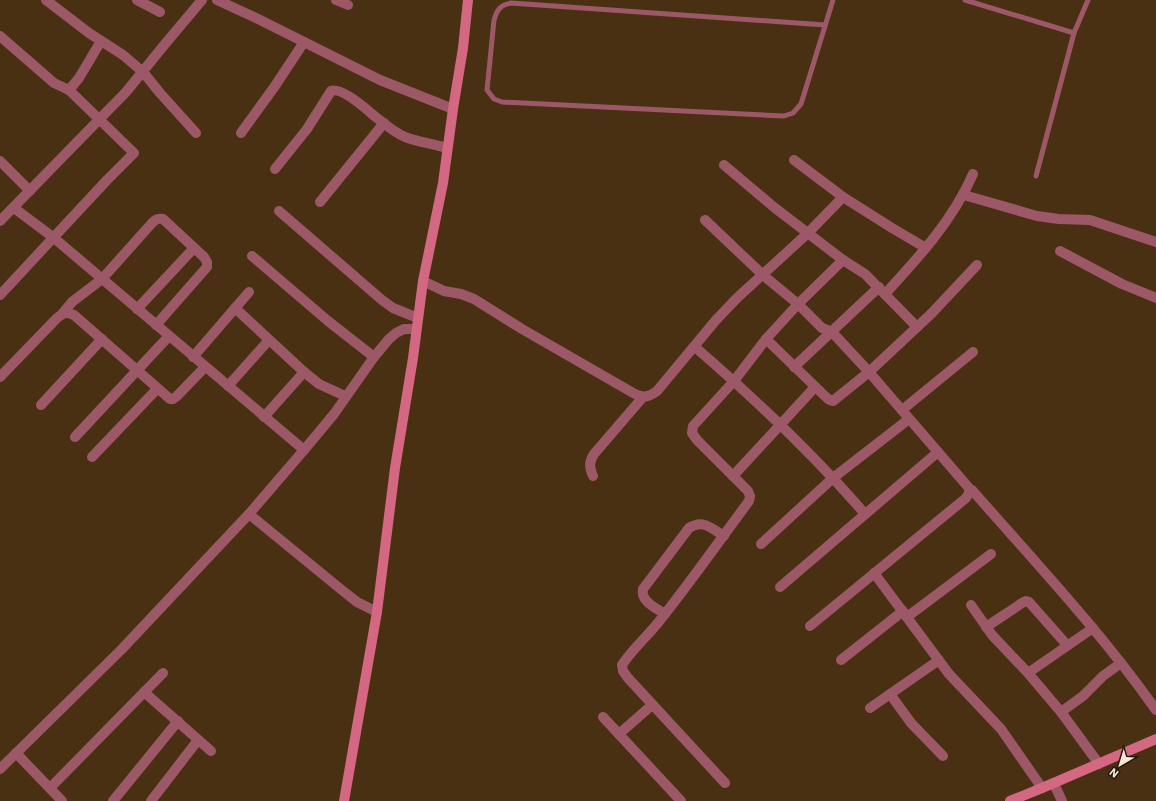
<svg xmlns="http://www.w3.org/2000/svg" width="1156" height="801" viewBox="0 0 1156 801" font-family="'IBM Plex Sans',sans-serif">
	<rect width="100%" height="100%" fill="#4a3013"/>
	<g fill="none" stroke-linecap="round" stroke-linejoin="round">
		<g stroke="#9c5867" stroke-width="5">
			<polyline points="965,0 1074,33"/>
			<path d="M 825,25 L 511,3 C 500,5 497,10 494,20 L 487,90 L 494,99 L 502,102 L 784,116 L 793,113 L 801,104 L 833,0"/>
			<polyline points="1036,176 1074,33 1088,0"/>
		</g>
		<g stroke="#9c5867" stroke-width="10">
			<polyline points="46,0 89,33 123,55 143,72 160,93 196,133"/>
			<polyline points="137,0 160,12"/>
			<polyline points="217,0 256,18 380,80 453,109"/>
			<polyline points="336,0 348,5"/>
			<polyline points="0,36 54,83 69,90 79,78 101,41"/>
			<polyline points="241,133 275,86 304,42"/>
			<polyline points="794,160 843,197 892,228 926,248"/>
			<polyline points="0,161 30,191"/>
			<polyline points="724,165 775,208 843,260 865,274 917,327"/>
			<path d="M 275,169 L 307,129 L 331,91 C 341,87 364,107 372,114 C 382,122 393,132 405,137 C 418,142 434,144 447,148"/>
			<polyline points="964,195 1037,216 1059,219 1090,220 1156,242"/>
			<polyline points="320,202 384,123"/>
			<polyline points="14,208 54,238 304,450"/>
			<polyline points="279,211 382,300 393,308 418,318"/>
			<polyline points="705,220 763,275 798,304 822,328 832,332 869,372 969,488 969,493 966,498 810,626"/>
			<polyline points="0,221 126,92 165,44 202,0"/>
			<polyline points="1060,251 1122,284 1156,298"/>
			<polyline points="252,256 328,321 374,357"/>
			<path d="M 423,281 L 444,291 L 461,294 L 474,299 L 522,329 L 635,394 C 644,398 649,397 657,391 L 716,320 L 737,298 L 808,233 L 843,197"/>
			<path d="M 885,294 C 919,257 953,220 973,174"/>
			<polyline points="0,295 107,180 134,153 69,90"/>
			<polyline points="235,308 304,372 319,384 345,396"/>
			<polyline points="137,309 194,248"/>
			<path d="M 63,313 L 72,302 L 102,279 L 152,223 C 156,219 158,218 163,219 L 204,257 L 207,262 L 207,267 L 156,325"/>
			<polyline points="766,339 828,399 833,401 869,372 931,314 977,265"/>
			<path d="M 695,347 C 755,399 813,454 865,514"/>
			<polyline points="193,357 249,292"/>
			<polyline points="794,367 879,287"/>
			<path d="M 0,377 L 57,318 C 63,313 66,311 74,315 L 170,399 L 173,399 L 177,396 L 205,367"/>
			<polyline points="228,386 269,340"/>
			<polyline points="41,405 102,339"/>
			<polyline points="902,410 973,352"/>
			<polyline points="264,417 304,372"/>
			<polyline points="75,437 169,336"/>
			<polyline points="92,457 157,389"/>
			<path d="M 593,476 C 589,467 589,462 594,454 L 643,397"/>
			<polyline points="733,476 815,387"/>
			<path d="M 972,490 C 1035,562 1101,632 1156,710"/>
			<polyline points="249,514 343,591 357,602 377,612"/>
			<polyline points="761,544 833,478 909,419"/>
			<polyline points="874,573 949,674 1001,729 1042,788"/>
			<polyline points="780,587 938,452"/>
			<polyline points="971,605 992,635 1028,673 1061,712 1099,764"/>
			<path d="M 665,614 C 656,608 640,601 643,589 L 689,528 C 703,519 711,528 724,536"/>
			<polyline points="907,617 991,554"/>
			<polyline points="986,627 1022,603 1026,601 1029,602 1067,645"/>
			<polyline points="841,660 903,611"/>
			<polyline points="1028,673 1093,628"/>
			<polyline points="144,692 211,751"/>
			<polyline points="890,694 911,723 943,756"/>
			<polyline points="870,708 939,660"/>
			<polyline points="1061,712 1083,696 1103,676 1121,663"/>
			<polyline points="603,717 681,801"/>
			<polyline points="619,734 652,705"/>
			<polyline points="16,753 62,801"/>
			<polyline points="0,769 121,650 249,514 304,450 334,414 374,357 389,339 396,333 404,329 416,329"/>
			<path d="M 725,783 L 628,678 L 623,671 L 622,665 C 633,648 649,635 661,619 C 692,580 720,540 749,501 L 750,496 L 748,491 L 697,440 L 692,433 L 693,426 L 734,381 L 766,339 L 798,304 L 843,260"/>
			<polyline points="1054,784 1062,801"/>
			<polyline points="50,788 163,673"/>
			<polyline points="113,801 178,721"/>
			<polyline points="151,801 198,740"/>
		</g>
		<g stroke="#d46882" stroke-width="10">
			<polyline points="344,801 377,612 395,468 413,358 423,281 443,183 453,109 463,48 468,0"/>
			<polyline points="1010,801 1042,788 1156,739"/>
		</g>
	</g>
	<g transform="translate(1120 765) rotate(218)" stroke="#271b0f" stroke-width="3" paint-order="stroke">
	<path d="M0-3L7 15L0 10L-7 15Z" fill="#f7e6d6"/>
	<text y="-6" font-size="11" font-weight="bold" text-anchor="middle" fill="#f7e6d6">N</text>
	</g>
</svg>
